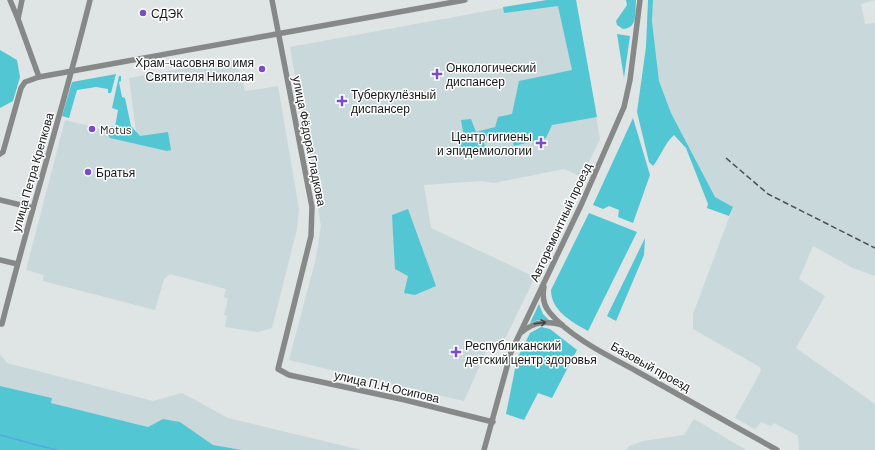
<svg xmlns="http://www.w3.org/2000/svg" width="875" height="450" viewBox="0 0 875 450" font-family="Barlow,sans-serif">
	<rect width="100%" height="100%" fill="#dfe4e5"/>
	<g fill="#c9d8da">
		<polygon points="547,0 576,0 600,139 582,177 564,169 494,183 482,181 424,185 431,228 535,277 499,351 487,349 464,401 289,360 316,258 321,226 290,47"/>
		<polygon points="653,0 875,0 861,4 865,24 875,23 875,276 853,268 813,246 799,279 825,296 796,348 875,404 875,450 799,450 798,436 774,423 771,426 761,422 755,429 735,418 761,371 760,367 693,329 693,314 733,207 715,197 671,113 659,81 652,21"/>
		<polygon points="236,59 245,91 278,86 299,209 297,229 272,328 258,332 225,327 227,316 224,315 228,299 224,297 226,289 170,274 164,279 155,310 43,281 44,275 26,270 65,120 137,138 129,78"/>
		<polygon points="0,354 7,363 153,401 182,393 228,418 361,450 242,450 213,445 180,422 163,419 148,427 51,403 52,398 0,386"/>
		<polygon points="694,419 746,450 627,450 629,446 643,441 684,435"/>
	</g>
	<g fill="#52c6d2">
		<polygon points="547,0 576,0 597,117 552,125 546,138 514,146 510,133 483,137 485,147 460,153 458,139 464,137 461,120 471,119 476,132 495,127 498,117 512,114 519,81 572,70 558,6 504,13 503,7"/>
		<path d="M 626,0 L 636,0 C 635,13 638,28 623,29 L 617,25 L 616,21 L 627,5 Z"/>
		<path d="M 648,0 L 653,0 L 652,21 L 659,81 L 671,113 L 715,197 L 733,207 L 729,216 L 707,208 L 708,204 L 686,148 L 674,135 C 664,144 661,156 653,166 L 649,162 L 637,112 L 646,47 Z"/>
		<polygon points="617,34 630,36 624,78"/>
		<polygon points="0,50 17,60 20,77 13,101 0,108"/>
		<polygon points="116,74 111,93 108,93 108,89 96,87 77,90 69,118 62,116 72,82"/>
		<polygon points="119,76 121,76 121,81 119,82 122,97 125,98 131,126 140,136 168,132 171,150 167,151 110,138 107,133 107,129 110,130 111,126 115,127 118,110 112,108"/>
		<polygon points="633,118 650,175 633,223 618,217 619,210 609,206 603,209 593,205"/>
		<polygon points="408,209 436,286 415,295 404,293 408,276 395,269 392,215"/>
		<path d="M 589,213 L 637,232 L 588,331 C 572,322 551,311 551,290 Z"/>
		<polygon points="645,238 644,255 616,321 607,316"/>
		<polygon points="539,304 543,314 549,320 539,320 530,323"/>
		<polygon points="541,327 550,329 577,350 552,398 538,393 524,420 506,414 517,359 530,333"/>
		<polygon points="0,386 52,398 51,403 148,427 163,419 180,422 213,445 242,450 0,450"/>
	</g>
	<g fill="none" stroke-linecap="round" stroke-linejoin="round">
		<polyline stroke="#54a9e3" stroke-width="1.5" points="0,435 56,450"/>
		<g stroke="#878989" stroke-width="5.5">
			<polyline points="10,0 18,19"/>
			<polyline points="22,0 18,19 39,77"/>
			<polyline points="272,0 312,207 311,236 278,369 289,375 405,400 493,422"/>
			<polyline points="0,154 3,152 21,88 25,82 39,77 465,0"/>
			<polyline points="0,200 33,208"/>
			<polyline points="0,260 17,264"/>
			<path d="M 544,287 C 542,297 543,305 550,313 C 571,338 609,356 638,372 C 684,398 731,424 777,450"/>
			<path d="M 0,324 L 2,324 C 29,216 63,109 90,0"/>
			<path d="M 522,332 C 535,321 546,321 562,325"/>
			<polyline points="484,450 511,352 582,203 624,107 630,80 640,0"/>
		</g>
		<polyline stroke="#4d5050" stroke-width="1.5" stroke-dasharray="6 3" stroke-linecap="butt" points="726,158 768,194 875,248"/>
	</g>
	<defs><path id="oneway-shaft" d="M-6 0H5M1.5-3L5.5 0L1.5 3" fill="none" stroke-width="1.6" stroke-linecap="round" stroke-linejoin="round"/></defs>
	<use stroke="#434545" href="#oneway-shaft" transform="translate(540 323) rotate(-7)"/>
	<g fill="#784dc6" stroke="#fff" stroke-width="1.5">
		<circle cx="143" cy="13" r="4"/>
		<circle cx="262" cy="69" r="4"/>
		<path d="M435 68h4v4h4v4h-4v4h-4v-4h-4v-4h4z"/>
		<path d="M340 95h4v4h4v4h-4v4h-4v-4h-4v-4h4z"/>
		<circle cx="92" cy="129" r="4"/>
		<path d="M539 137h4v4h4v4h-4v4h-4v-4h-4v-4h4z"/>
		<circle cx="88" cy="172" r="4"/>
		<path d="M454 346h4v4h4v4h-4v4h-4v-4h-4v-4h4z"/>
	</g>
	<g text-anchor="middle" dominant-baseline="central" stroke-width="3" stroke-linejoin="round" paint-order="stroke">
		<g font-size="12" fill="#161818" stroke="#fff" text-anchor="start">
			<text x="151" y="13">СДЭК</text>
			<text x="254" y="62" text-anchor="end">Храм-часовня во имя<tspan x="254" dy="14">Святителя Николая</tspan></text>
			<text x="446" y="67">Онкологический<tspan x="446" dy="14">диспансер</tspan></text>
			<text x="351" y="94">Туберкулёзный<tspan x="351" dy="14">диспансер</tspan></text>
			<text x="100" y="129">Motus</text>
			<text x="532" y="136" text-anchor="end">Центр гигиены<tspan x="532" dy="14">и эпидемиологии</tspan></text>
			<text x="96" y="172">Братья</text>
			<text x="465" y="345">Республиканский<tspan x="465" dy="14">детский центр здоровья</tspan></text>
		</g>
		<g font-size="12" fill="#161818" stroke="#fff">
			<text transform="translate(310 141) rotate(79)">улица Фёдора Гладкова</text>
			<text transform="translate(32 172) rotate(-74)">улица Петра Крепкова</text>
			<text transform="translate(560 222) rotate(-65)">Авторемонтный проезд</text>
			<text transform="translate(651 366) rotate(29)">Базовый проезд</text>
			<text transform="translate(387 386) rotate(13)">улица П.Н.Осипова</text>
		</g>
	</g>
</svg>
